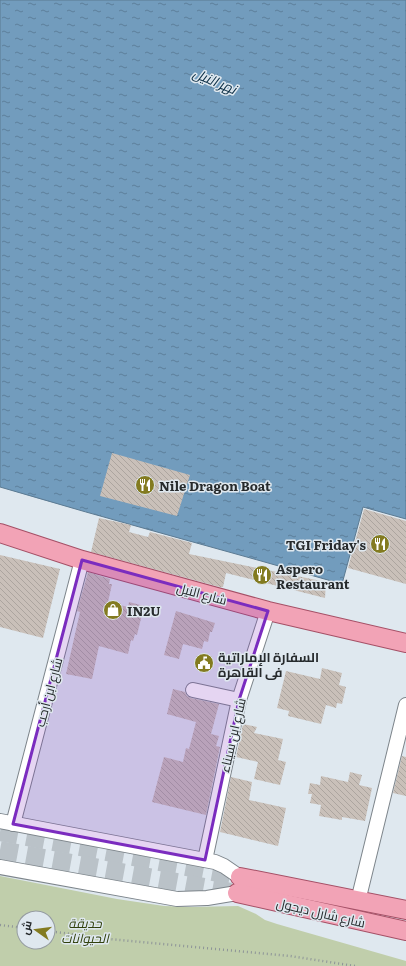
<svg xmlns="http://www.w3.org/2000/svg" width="406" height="966" viewBox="0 0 406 966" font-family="Literata,Cairo,serif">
	<defs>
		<pattern id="water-ripples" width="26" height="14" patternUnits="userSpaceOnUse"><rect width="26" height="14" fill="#729cbd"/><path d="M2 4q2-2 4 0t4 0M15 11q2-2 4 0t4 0" fill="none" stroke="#5d7f9a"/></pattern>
		<pattern id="building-back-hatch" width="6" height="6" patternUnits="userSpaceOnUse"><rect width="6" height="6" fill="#c9c0b9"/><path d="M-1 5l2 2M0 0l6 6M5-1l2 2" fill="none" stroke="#aca59f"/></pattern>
	</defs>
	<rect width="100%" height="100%" fill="#dfe8ef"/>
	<path fill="#c0ceab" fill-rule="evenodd" d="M 0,876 L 117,899 L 164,906 L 191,907 L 238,906 L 256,914 L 265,920 L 277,924 L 406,961 L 406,966 L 0,966 ZM 24,918 L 48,918 L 48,942 L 24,942 Z"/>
	<path fill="url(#water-ripples)" stroke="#5b7a92" d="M 0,0 L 406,0 L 406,519 L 363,507 L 342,584 C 228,551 114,521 0,487 Z"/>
	<g fill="url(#building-back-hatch)">
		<polygon points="112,453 190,475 177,516 100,496"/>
		<polygon points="364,509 406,521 406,584 348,568"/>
		<polygon points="99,518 131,525 129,532 148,537 150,532 192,543 189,554 326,582 325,598 226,573 223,587 220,587 91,552"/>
		<polygon points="0,555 60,569 43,638 0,627"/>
		<polygon points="88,572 110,579 109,584 112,584 108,602 128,607 129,602 144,606 137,635 135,634 133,641 131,640 128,654 99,646 92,679 66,674 80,612 77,611"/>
		<polygon points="176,611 215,623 212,632 210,632 208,642 204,641 202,649 183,644 179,659 164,655"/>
		<polygon points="322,668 342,673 339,685 346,687 342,704 337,703 336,708 326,705 321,724 288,716 289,711 277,708 286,671 320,679"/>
		<polygon points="173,689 185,692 187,696 191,698 219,704 211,734 219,736 216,746 220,747 206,815 152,802 164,757 183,762 186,748 189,749 196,722 167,714"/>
		<polygon points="243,724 257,727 254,733 283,739 278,760 286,762 280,785 254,779 258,762 236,757"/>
		<polygon points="402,756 406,757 406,796 393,793"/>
		<polygon points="350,772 362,775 359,785 372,788 365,821 342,817 342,820 319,816 321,805 310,803 312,794 308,794 310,783 320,785 321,776 348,782"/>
		<polygon points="231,777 252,782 249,800 286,808 278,846 220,832"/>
	</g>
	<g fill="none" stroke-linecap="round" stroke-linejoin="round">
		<g stroke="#bac2c8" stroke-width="18" stroke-dasharray="18 9" stroke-linecap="butt">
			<polyline points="0,832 240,877"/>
			<polyline points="0,850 237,893"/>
		</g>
		<g stroke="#7d858b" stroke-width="16">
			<g id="minor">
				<polyline points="193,690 239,700"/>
				<polyline points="0,821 215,862 224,866 240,877"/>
				<polyline points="13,824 82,560"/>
				<polyline points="205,860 239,700 268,611"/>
				<polyline points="0,867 177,899 207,898 237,893"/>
				<polyline points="358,901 406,705"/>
			</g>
		</g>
		<g stroke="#a55066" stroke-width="20">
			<g id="major">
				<polyline points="0,533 82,560 268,611 406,643"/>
				<polyline points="240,877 406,910"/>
				<polyline points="237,893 406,931"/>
			</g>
		</g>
		<g stroke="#8d9498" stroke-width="2.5" stroke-dasharray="1 3" stroke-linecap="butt">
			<polyline points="0,925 24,928"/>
			<polyline points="48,931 109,939 290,956 355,966"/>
		</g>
		<use href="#minor" stroke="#fff" stroke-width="14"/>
		<use href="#major" stroke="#f2a3b6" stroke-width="18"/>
	</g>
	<path fill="#7b2cbf" fill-opacity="0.2" stroke="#7b2cbf" stroke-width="3" stroke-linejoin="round" d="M 82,560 L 268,611 L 239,700 L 205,860 L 13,824 Z"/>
	<defs>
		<g id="restaurant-disc" transform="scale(1)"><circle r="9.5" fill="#837b20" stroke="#dfe8ef"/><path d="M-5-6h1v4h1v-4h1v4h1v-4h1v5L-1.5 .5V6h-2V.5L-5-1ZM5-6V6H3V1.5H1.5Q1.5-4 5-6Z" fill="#fff"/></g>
		<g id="shop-disc" transform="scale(1)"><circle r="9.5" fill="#837b20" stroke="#dfe8ef"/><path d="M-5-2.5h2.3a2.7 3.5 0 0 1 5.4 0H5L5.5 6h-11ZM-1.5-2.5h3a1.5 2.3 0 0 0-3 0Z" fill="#fff"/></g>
		<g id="civic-disc" transform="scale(1)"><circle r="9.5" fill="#837b20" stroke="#dfe8ef"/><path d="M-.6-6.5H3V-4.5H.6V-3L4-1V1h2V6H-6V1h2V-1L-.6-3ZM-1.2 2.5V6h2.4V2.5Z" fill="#fff"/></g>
	</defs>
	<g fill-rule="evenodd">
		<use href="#restaurant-disc" x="145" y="485"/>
		<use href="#restaurant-disc" x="380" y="544"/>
		<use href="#restaurant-disc" x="262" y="575"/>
		<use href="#shop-disc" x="113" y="610"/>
		<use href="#civic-disc" x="204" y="663"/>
	</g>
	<g text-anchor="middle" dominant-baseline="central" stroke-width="3" stroke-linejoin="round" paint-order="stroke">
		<g font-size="13" font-weight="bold" fill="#262a2c" stroke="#dfe8ef" text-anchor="start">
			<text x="159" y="485">Nile Dragon Boat</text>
			<text x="366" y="544" text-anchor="end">TGI Friday's</text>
			<text x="276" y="568">Aspero<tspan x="276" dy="15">Restaurant</tspan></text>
			<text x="127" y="610">IN2U</text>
			<text x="218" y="656">السفارة الإماراتية<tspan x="218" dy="15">فى القاهرة</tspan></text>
		</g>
		<g font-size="13" fill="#262a2c" stroke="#dfe8ef">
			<text transform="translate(202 593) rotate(15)">شارع النيل</text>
			<text transform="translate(48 692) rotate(-75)">شارع ابن أرحب</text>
			<text transform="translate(232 735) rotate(-77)">شارع ابن سيناء</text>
			<text transform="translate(321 912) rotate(13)">شارع شارل ديجول</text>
		</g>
		<g font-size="13" font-style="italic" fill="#31410c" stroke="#dfe8ef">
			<text x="85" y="922">حديقة<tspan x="85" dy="15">الحيوانات</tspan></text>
		</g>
		<g font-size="14" font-style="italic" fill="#0b2e45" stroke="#dfe8ef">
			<text transform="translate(215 80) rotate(23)">نهر النيل</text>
		</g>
	</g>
	<g transform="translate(36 930) rotate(284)"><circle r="19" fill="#dfe8ef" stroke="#959ca1"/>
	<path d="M0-3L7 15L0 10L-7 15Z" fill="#837b20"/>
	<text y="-6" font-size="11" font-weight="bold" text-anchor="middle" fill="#262a2c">ش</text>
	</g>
</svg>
